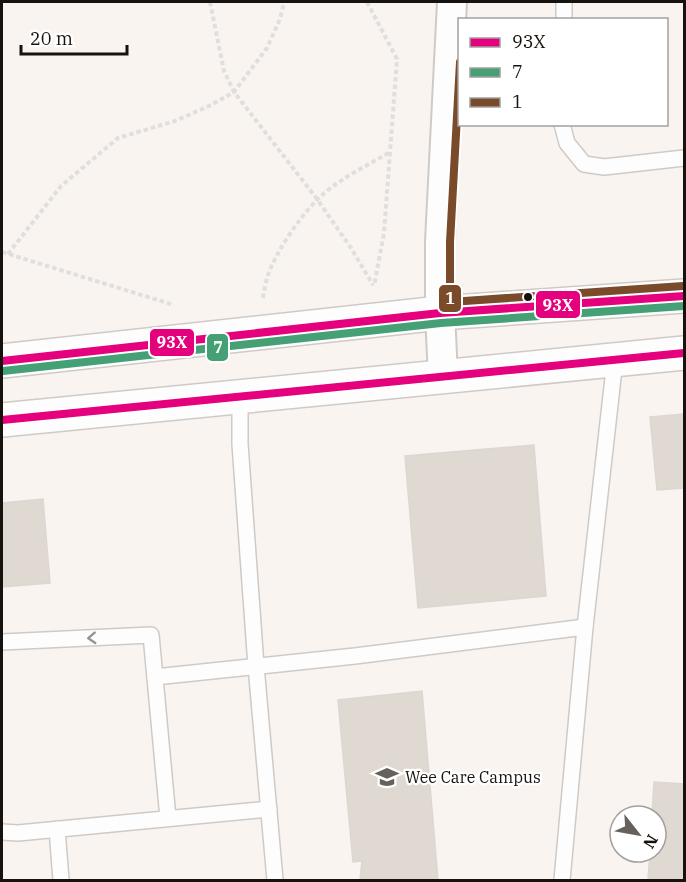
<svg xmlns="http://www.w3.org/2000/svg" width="686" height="882" viewBox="0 0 686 882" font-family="'IBM Plex Serif',serif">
	<rect width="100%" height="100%" fill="#f9f4ef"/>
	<g fill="#e0d9d2" stroke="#dcd7d3" stroke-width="1.5">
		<polygon points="684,414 684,488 657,490 650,417"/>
		<polygon points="534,445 546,596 418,608 405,456"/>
		<polygon points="43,499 50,583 2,587 2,503"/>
		<polygon points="422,691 438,880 360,880 362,861 353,862 338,700"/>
		<polygon points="654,782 684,784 684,880 648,880 650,852 656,852 656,816 652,816"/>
	</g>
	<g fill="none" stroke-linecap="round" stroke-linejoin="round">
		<g stroke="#cfcac6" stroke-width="18">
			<g id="service">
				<polyline points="564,20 564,2"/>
				<polyline points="562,124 567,143 584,164 604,167 684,158"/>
				<polyline points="240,397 240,444 256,666 275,880"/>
				<polyline points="2,642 151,635 168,818"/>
				<polyline points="155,677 355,656 585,627"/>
				<polyline points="57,829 61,880"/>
				<polyline points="2,832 18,833 269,809"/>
				<polyline points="562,880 585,627 615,360"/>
			</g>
		</g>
		<g stroke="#cfcac6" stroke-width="32">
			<polyline id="minor" points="443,377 440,313 440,242 452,2"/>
		</g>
		<g stroke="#cfcac6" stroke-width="36">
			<g id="secondary">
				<polyline points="2,361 440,313 684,296"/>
				<polyline points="2,420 684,353"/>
			</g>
		</g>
		<g stroke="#e0dfdd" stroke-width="4" stroke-dasharray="4.5 3" stroke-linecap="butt">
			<polyline points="210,2 224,71 234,92 317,199 351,248 373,285"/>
			<polyline points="367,2 397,59 384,233 374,286"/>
			<polyline points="2,252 174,305"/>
			<polyline points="8,254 61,186 118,138 175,121 209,106 234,92 267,48 280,19 284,2"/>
			<path d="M 263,298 C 264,290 266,282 268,275 C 276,252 299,218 316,201 C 336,180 365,167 390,152"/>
		</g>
		<use href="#service" stroke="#fefdfd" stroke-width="15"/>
		<use href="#minor" stroke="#fefdfd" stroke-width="28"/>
		<use href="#secondary" stroke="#fefdfd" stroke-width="33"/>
		<g stroke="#fff" stroke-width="12">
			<g id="bus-1">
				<polyline points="2,361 440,313 684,296"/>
				<polyline points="2,420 684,353"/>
			</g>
		</g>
		<g stroke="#fff" stroke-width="12">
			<polyline id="bus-2" points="3,371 441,323 684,306"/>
		</g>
		<g stroke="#fff" stroke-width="12">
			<polyline id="bus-3" points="460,62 450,242 450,302 683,286"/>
		</g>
		<use href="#bus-1" stroke="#e5007d" stroke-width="8"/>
		<use href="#bus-2" stroke="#46a076" stroke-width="8"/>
		<use href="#bus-3" stroke="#7a4b2a" stroke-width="8"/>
	</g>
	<defs><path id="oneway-chevron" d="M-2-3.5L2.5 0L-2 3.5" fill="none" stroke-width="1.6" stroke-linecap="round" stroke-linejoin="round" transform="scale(1.5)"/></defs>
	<use stroke="#969391" href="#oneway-chevron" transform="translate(92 638) rotate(177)"/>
	<defs>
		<g id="school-bare" transform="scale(1.8)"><path d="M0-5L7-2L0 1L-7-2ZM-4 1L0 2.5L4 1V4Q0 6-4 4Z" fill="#66615d" stroke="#fff" stroke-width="2.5" paint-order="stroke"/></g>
	</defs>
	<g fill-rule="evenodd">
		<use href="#school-bare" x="387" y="777"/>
	</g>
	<circle fill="#17120e" stroke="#fff" stroke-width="2" cx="528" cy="297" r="5"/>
	<g text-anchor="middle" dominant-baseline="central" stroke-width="4.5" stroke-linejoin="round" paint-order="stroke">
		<g font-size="16" fill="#17120e" stroke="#fff" text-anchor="start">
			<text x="405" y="777">Wee Care Campus</text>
		</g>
	</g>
	<g stroke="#fff" stroke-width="2">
		<rect x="438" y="284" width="24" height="29" rx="6" fill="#7a4b2a"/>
		<rect x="535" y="290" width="46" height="29" rx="6" fill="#e5007d"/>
		<rect x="149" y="328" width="46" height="29" rx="6" fill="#e5007d"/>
		<rect x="206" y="333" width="23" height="29" rx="6" fill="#46a076"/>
	</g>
	<g font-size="16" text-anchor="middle" font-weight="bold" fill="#fff">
		<text x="450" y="304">1</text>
		<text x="558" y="311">93X</text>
		<text x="172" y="348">93X</text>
		<text x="218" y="353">7</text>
	</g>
	<rect width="686" height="882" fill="none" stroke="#17120e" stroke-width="6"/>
	<rect x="458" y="18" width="210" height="108" fill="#ffffff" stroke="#a2a09f" stroke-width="1.5"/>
	<rect x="470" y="38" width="30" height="9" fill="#e5007d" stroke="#a2a09f" stroke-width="1.5"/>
	<text x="512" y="48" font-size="18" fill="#17120e">93X</text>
	<rect x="470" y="68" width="30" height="9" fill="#46a076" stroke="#a2a09f" stroke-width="1.5"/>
	<text x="512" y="78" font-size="18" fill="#17120e">7</text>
	<rect x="470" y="98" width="30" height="9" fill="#7a4b2a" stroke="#a2a09f" stroke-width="1.5"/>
	<text x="512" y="108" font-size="18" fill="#17120e">1</text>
	<g transform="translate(638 834) rotate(121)"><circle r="28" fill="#ffffff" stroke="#a2a09f" stroke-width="1.5"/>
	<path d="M0-4.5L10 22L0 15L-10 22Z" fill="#66615d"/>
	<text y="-9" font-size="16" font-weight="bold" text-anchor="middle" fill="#17120e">N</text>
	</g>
	<path d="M21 45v9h106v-9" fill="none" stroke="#17120e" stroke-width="3"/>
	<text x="30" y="45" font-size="18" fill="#17120e" stroke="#ffffff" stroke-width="4.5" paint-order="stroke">20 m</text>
</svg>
